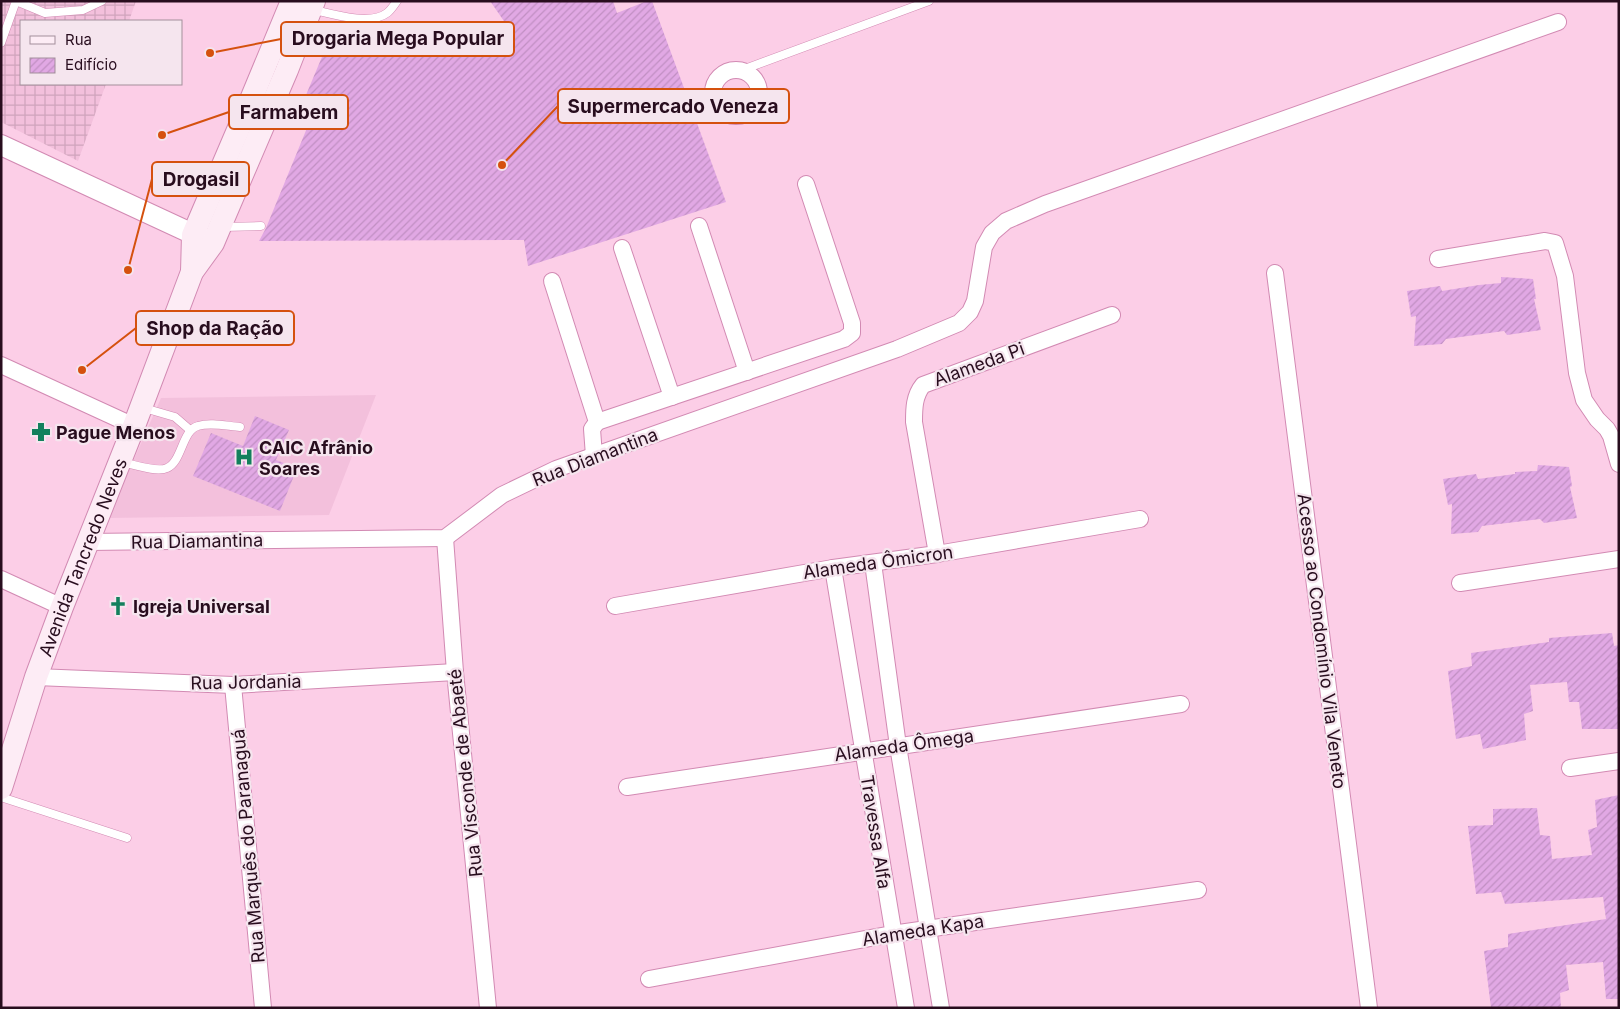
<svg xmlns="http://www.w3.org/2000/svg" width="1620" height="1009" viewBox="0 0 1620 1009" font-family="Inter,sans-serif">
	<defs>
		<pattern id="industrial-grid" width="8" height="8" patternUnits="userSpaceOnUse" patternTransform="scale(1.25)"><rect width="8" height="8" fill="#f3c0dc"/><path d="M0 4h8M4 0v8" fill="none" stroke="#d0a4bc"/></pattern>
		<pattern id="building-hatch" width="6" height="6" patternUnits="userSpaceOnUse" patternTransform="scale(1.25)"><rect width="6" height="6" fill="#e1a8e4"/><path d="M-1 1l2-2M0 6l6-6M5 7l2-2" fill="none" stroke="#c18fc3"/></pattern>
	</defs>
	<rect width="100%" height="100%" fill="#fccee7"/>
	<polygon fill="#f3c0dc" points="376,395 329,515 108,518 161,398"/>
	<polygon fill="url(#industrial-grid)" points="1,1 136,1 129,21 21,21 21,84 106,84 78,161 1,122"/>
	<g fill="url(#building-hatch)">
		<polygon points="490,1 613,1 617,13 647,1 652,1 726,202 528,266 524,240 259,241 266,228 307,128 293,126 332,33 506,24"/>
		<polygon points="1501,277 1533,279 1536,299 1534,299 1541,330 1507,335 1504,331 1446,339 1442,344 1414,346 1416,316 1411,317 1407,291 1440,286 1442,291 1479,285 1501,283"/>
		<polygon points="255,416 289,430 276,460 297,468 280,511 193,476 211,433 243,446"/>
		<polygon points="1538,465 1569,467 1572,486 1570,487 1577,518 1544,523 1540,519 1482,526 1478,532 1451,534 1452,504 1448,505 1443,479 1476,474 1478,479 1515,474 1515,472 1537,471"/>
		<polygon points="1612,633 1614,646 1619,645 1619,729 1582,729 1579,702 1569,702 1567,682 1530,685 1533,711 1524,714 1526,740 1483,749 1480,734 1456,739 1448,671 1472,666 1471,653 1549,642 1549,638"/>
		<polygon points="1619,795 1619,999 1606,999 1603,962 1566,965 1569,990 1560,993 1561,1008 1491,1008 1484,951 1508,947 1508,934 1606,919 1603,897 1505,904 1501,892 1476,894 1468,826 1493,825 1493,809 1537,808 1540,835 1550,836 1552,859 1592,855 1588,830 1597,827 1595,800"/>
	</g>
	<g fill="none" stroke-linecap="round" stroke-linejoin="round">
		<g stroke="#d28ab3" stroke-width="9">
			<g id="service">
				<path d="M 314,10 C 332,14 370,26 387,13 C 391,10 394,5 397,1"/>
				<polyline points="1,43 16,1 45,13 83,10 102,1"/>
				<polyline points="742,70 929,1"/>
				<polyline points="223,227 261,226"/>
				<polyline points="144,408 175,417 190,430"/>
				<path d="M 121,462 C 132,464 157,473 167,468 C 182,462 182,430 198,426 C 210,422 227,426 240,427"/>
				<polyline points="1,797 127,838"/>
			</g>
		</g>
		<g stroke="#d28ab3" stroke-width="18">
			<g id="minor">
				<circle cx="736" cy="93" r="23"/>
				<polyline points="699,226 747,372"/>
				<polyline points="622,248 672,397"/>
				<polyline points="1438,259 1545,241 1555,243 1565,276 1577,373 1584,400 1597,419 1607,429 1611,436 1619,464"/>
				<polyline points="1275,273 1369,1008"/>
				<polyline points="552,281 597,422 592,429 594,456"/>
				<polyline points="1,365 134,426"/>
				<polyline points="597,422 844,339 852,333 852,323 806,184"/>
				<polyline points="445,538 455,672 488,1008"/>
				<polyline points="87,542 445,538 502,495 556,469 897,349 959,323 970,312 975,301 984,247 992,233 1006,221 1045,204 1558,22"/>
				<path d="M 937,554 L 914,422 C 914,409 914,396 923,385 L 1112,315"/>
				<polyline points="873,563 898,746 941,1008"/>
				<polyline points="833,568 906,1008"/>
				<polyline points="1,579 62,607"/>
				<polyline points="1460,583 1619,559"/>
				<polyline points="615,606 833,568 937,554 1140,519"/>
				<polyline points="36,677 233,685 455,672"/>
				<polyline points="233,685 263,1008"/>
				<polyline points="1570,768 1619,761"/>
				<polyline points="627,787 1181,704"/>
				<polyline points="649,979 892,934 1198,890"/>
			</g>
		</g>
		<g stroke="#d28ab3" stroke-width="22">
			<polyline id="tertiary" points="1,145 208,241"/>
		</g>
		<g stroke="#d28ab3" stroke-width="24">
			<g id="secondary">
				<polyline points="192,272 193,235 250,102 292,1"/>
				<path id="s1" d="M 1,788 L 36,677 L 62,607 L 134,426 L 192,272 L 213,243 L 227,210 L 287,70 L 314,1"/>
			</g>
		</g>
		<use href="#service" stroke="#fff" stroke-width="8"/>
		<use href="#minor" stroke="#fff" stroke-width="16"/>
		<use href="#tertiary" stroke="#fff" stroke-width="20"/>
		<use href="#secondary" stroke="#fdecf5" stroke-width="22"/>
	</g>
	<defs>
		<g id="pharmacy-bare" transform="scale(1.5)"><path d="M-2-6h4v4h4v4h-4v4h-4v-4h-4v-4h4Z" fill="#13805d" stroke="#f5e5ee" stroke-width="2.5" paint-order="stroke"/></g>
		<g id="hospital-bare" transform="scale(1.5)"><path d="M-5-5h3v3.5h4V-5h3V5h-3V1.5h-4V5h-3Z" fill="#13805d" stroke="#f5e5ee" stroke-width="2.5" paint-order="stroke"/></g>
		<g id="church-bare" transform="scale(1.5)"><path d="M-1.2-6h2.4v3.5h3.3v2.4h-3.3V6h-2.4V-.1h-3.3v-2.4h3.3Z" fill="#13805d" stroke="#f5e5ee" stroke-width="2.5" paint-order="stroke"/></g>
	</defs>
	<g fill-rule="evenodd">
		<use href="#pharmacy-bare" x="41" y="432"/>
		<use href="#hospital-bare" x="244" y="457"/>
		<use href="#church-bare" x="118" y="606"/>
	</g>
	<g text-anchor="middle" dominant-baseline="central" stroke-width="4.5" stroke-linejoin="round" paint-order="stroke">
		<g font-size="18" fill="#280d1e" stroke="#f5e5ee">
			<text transform="translate(979 364) rotate(-20)">Alameda Pi</text>
			<text transform="translate(595 457) rotate(-21)">Rua Diamantina</text>
			<text transform="translate(197 541) rotate(-1)">Rua Diamantina</text>
			<text stroke="none"><textPath href="#s1" startOffset="245">Avenida Tancredo Neves</textPath></text>
			<text transform="translate(878 562) rotate(-8)">Alameda Ômicron</text>
			<text transform="translate(1322 641) rotate(83)">Acesso ao Condomínio Vila Veneto</text>
			<text transform="translate(246 682) rotate(-1)">Rua Jordania</text>
			<text transform="translate(904 745) rotate(-8)">Alameda Ômega</text>
			<text transform="translate(465 773) rotate(-96)">Rua Visconde de Abaeté</text>
			<text transform="translate(876 832) rotate(81)">Travessa Alfa</text>
			<text transform="translate(248 846) rotate(-95)">Rua Marquês do Paranaguá</text>
			<text transform="translate(923 930) rotate(-9)">Alameda Kapa</text>
		</g>
		<g font-size="18" font-weight="bold" fill="#280d1e" stroke="#f5e5ee" text-anchor="start">
			<text x="56" y="432">Pague Menos</text>
			<text x="259" y="447">CAIC Afrânio<tspan x="259" dy="21">Soares</tspan></text>
			<text x="133" y="606">Igreja Universal</text>
		</g>
	</g>
	<path fill="none" stroke="#d5510e" stroke-width="2" d="M210 53L281 39M502 165L558 106M162 135L229 112M128 270L152 179M82 370L136 328"/>
	<g fill="#d5510e" stroke="#f5e5ee" stroke-width="2">
		<circle cx="210" cy="53" r="5"/>
		<circle cx="502" cy="165" r="5"/>
		<circle cx="162" cy="135" r="5"/>
		<circle cx="128" cy="270" r="5"/>
		<circle cx="82" cy="370" r="5"/>
	</g>
	<g fill="#f5e5ee" stroke="#d5510e" stroke-width="2">
		<rect x="281" y="22" width="233" height="34" rx="5"/>
		<rect x="558" y="89" width="231" height="34" rx="5"/>
		<rect x="229" y="95" width="119" height="34" rx="5"/>
		<rect x="152" y="162" width="97" height="34" rx="5"/>
		<rect x="136" y="311" width="158" height="34" rx="5"/>
	</g>
	<g font-size="19" text-anchor="middle" font-weight="bold" fill="#280d1e">
		<text x="398" y="45">Drogaria Mega Popular</text>
		<text x="673" y="113">Supermercado Veneza</text>
		<text x="289" y="119">Farmabem</text>
		<text x="201" y="186">Drogasil</text>
		<text x="215" y="335">Shop da Ração</text>
	</g>
	<rect width="1620" height="1009" fill="none" stroke="#280d1e" stroke-width="5"/>
	<rect x="20" y="20" width="162" height="65" fill="#f5e5ee" stroke="#a38f9b"/>
	<rect x="30" y="36" width="25" height="8" fill="#fdecf5" stroke="#a38f9b"/>
	<text x="65" y="45" font-size="15" fill="#280d1e">Rua</text>
	<rect x="30" y="58" width="25" height="15" fill="url(#building-hatch)" stroke="#a38f9b"/>
	<text x="65" y="70" font-size="15" fill="#280d1e">Edifício</text>
</svg>
